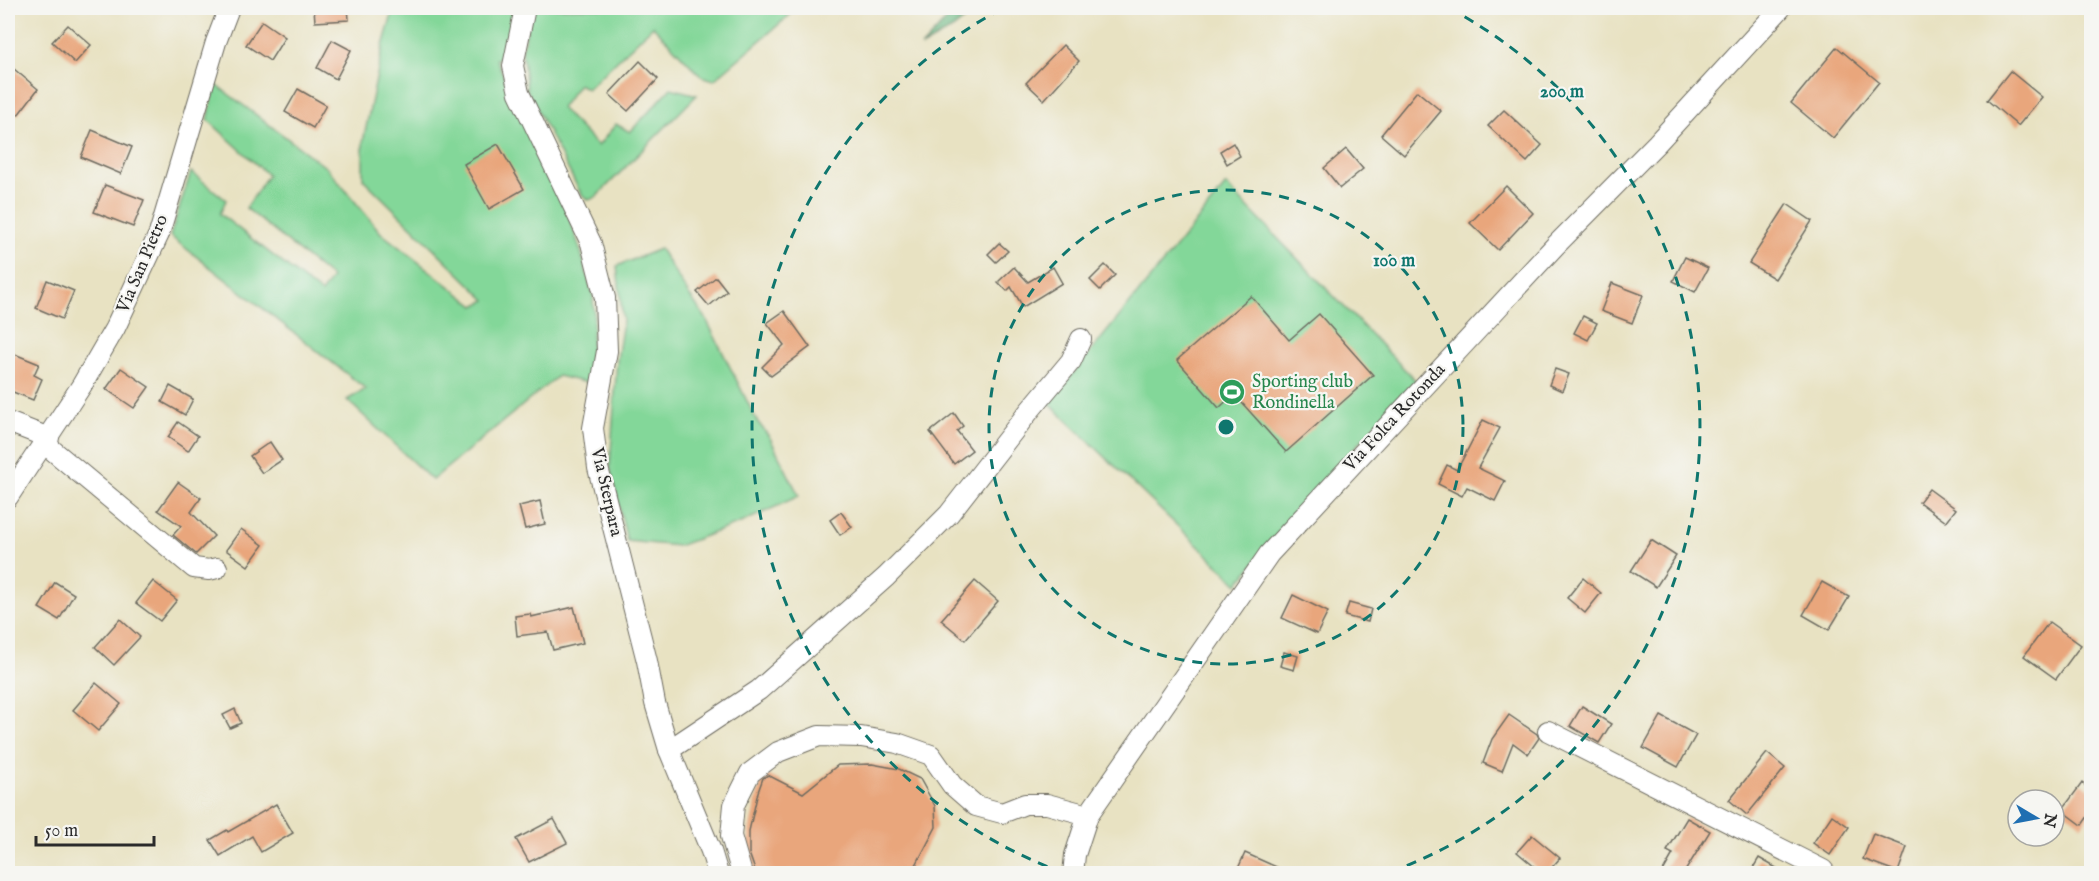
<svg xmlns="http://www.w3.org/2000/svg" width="2099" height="881" viewBox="0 0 2099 881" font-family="'IM FELL English',serif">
	<rect width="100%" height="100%" fill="#f6f6f2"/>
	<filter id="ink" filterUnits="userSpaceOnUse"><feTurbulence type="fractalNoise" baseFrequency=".0167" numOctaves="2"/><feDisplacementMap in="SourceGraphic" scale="12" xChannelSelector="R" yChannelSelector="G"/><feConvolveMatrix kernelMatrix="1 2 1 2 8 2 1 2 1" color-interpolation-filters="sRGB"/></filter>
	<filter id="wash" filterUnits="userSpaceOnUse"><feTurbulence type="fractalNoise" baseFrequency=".008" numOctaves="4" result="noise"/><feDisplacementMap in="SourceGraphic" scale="24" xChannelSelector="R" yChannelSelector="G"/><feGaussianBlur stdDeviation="1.35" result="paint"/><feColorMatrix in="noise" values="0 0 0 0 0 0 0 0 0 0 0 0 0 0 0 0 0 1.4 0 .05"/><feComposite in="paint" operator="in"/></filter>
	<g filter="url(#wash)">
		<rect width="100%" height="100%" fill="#e8e2c2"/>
		<g fill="#83d799" stroke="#578162" stroke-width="1.5">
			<polygon points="394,8 517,8 507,56 496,59 569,216 581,252 593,296 594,315 588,383 558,376 432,480 347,400 366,389 170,236 191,172 226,200 220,214 321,293 332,278 246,208 268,175 208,120 215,84 328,169 381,233 475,306 486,300 363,179 363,142 383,46"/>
			<polygon points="532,8 798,8 714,80 701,76 653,26 587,89 579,84 561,108 598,146 616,124 630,132 671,88 697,95 596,197 589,200 584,197 579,190 527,90 522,51"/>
			<polygon points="1226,185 1416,381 1289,519 1238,584 1049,403"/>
			<polygon points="660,249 689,295 705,317 757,421 770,438 799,496 743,522 678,546 627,541 610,467 617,360 623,321 617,266"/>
		</g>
		<polygon fill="#6ab881" stroke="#4a7256" stroke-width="1.5" points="958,8 978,8 954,28 921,47"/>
		<g id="blocks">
			<g fill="#e9a67b">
				<polygon points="314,8 348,8 349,20 315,22"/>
				<polygon points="262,21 285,37 270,61 246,45"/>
				<polygon points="68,25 91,45 75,63 52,42"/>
				<polygon points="332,40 351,50 336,79 317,68"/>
				<polygon points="1063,45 1079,61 1044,100 1026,83"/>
				<polygon points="1837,47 1879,82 1833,138 1791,103"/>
				<polygon points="640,61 658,79 628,111 609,94"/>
				<polygon points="8,64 38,89 18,115 8,107"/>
				<polygon points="2010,71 2042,97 2018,126 1987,100"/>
				<polygon points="298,89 326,105 313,128 285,112"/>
				<polygon points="1417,91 1441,111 1404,155 1381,135"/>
				<polygon points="1504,110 1542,145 1527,162 1488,126"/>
				<polygon points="92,130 132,147 121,174 81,157"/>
				<polygon points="1233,143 1240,156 1227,164 1220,151"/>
				<polygon points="498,144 524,189 489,209 464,164"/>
				<polygon points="1346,149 1363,169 1340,188 1324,168"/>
				<polygon points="105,185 144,200 133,227 94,212"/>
				<polygon points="1506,186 1533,213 1498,250 1470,223"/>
				<polygon points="1787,204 1812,221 1775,279 1749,263"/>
				<polygon points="999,243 1008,251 996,262 988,254"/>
				<polygon points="1685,257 1708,268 1695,292 1673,281"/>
				<polygon points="1105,265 1115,275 1100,290 1090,280"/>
				<polygon points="1014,267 1028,282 1053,267 1062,283 1023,307 1011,287 1007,291 998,282"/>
				<polygon points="716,277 727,291 709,306 697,292"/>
				<polygon points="47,280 74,291 62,319 36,308"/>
				<polygon points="1612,283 1643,295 1632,323 1601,311"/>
				<polygon points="1251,296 1289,340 1319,314 1373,375 1286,452 1234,394 1219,408 1177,360"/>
				<polygon points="784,311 810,347 771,376 762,367 784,345 767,323"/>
				<polygon points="1583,316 1597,323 1588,340 1574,333"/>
				<polygon points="12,353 39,364 34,375 42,379 33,400 8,390 8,364"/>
				<polygon points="121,368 149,387 134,408 106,389"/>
				<polygon points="1555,369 1569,374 1562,391 1549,385"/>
				<polygon points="170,386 193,399 185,415 162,402"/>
				<polygon points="954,413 963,426 957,431 972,450 954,464 930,432"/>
				<polygon points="1483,420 1500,428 1478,468 1505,481 1495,501 1467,487 1462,496 1438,484 1447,465 1457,470"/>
				<polygon points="178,422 198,436 188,451 168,437"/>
				<polygon points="270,442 282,460 262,473 250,456"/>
				<polygon points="178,482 201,498 191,512 214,536 196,554 173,535 181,526 158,510"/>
				<polygon points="1929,489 1956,509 1946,522 1919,502"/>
				<polygon points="540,501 545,524 525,529 519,506"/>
				<polygon points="841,512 852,527 840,535 830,520"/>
				<polygon points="241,529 263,545 248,566 226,550"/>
				<polygon points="1651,540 1676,556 1656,587 1631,571"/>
				<polygon points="1583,578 1601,593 1585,613 1567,598"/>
				<polygon points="153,581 177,600 160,621 136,603"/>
				<polygon points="975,581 998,601 965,640 941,620"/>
				<polygon points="55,582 74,594 59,620 39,608"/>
				<polygon points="1822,582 1849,597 1829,630 1803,615"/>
				<polygon points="1293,595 1328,612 1317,634 1282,618"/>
				<polygon points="1349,603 1371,609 1368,622 1345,616"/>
				<polygon points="574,607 583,643 553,650 548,632 517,636 515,616 530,614 531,617"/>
				<polygon points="120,619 140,637 114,665 95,647"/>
				<polygon points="2049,622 2081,645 2056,679 2024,656"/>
				<polygon points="1284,652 1298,656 1294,670 1280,666"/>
				<polygon points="96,683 121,704 98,731 73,710"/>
				<polygon points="1582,706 1611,724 1599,743 1570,726"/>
				<polygon points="235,709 241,723 230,728 223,715"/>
				<polygon points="1509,715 1537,734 1539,738 1528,754 1513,743 1502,771 1483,763 1492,739"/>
				<polygon points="1661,716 1696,735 1678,767 1643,748"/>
				<polygon points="1767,753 1785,768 1747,815 1729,800"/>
				<polygon points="872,764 899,769 920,779 935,806 936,827 916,865 906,873 756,873 749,853 749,831 758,792 763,778 768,775 803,793 838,765"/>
				<polygon points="2082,783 2091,790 2091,812 2082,825 2062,810"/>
				<polygon points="276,804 293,833 261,852 252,836 220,856 210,840 227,830 228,832"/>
				<polygon points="1832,815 1849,827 1830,855 1813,843"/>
				<polygon points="1687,818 1710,831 1684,873 1662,873 1673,854 1667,851"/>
				<polygon points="554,819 567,843 529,862 516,839"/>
				<polygon points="1873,834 1907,847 1898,872 1863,859"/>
				<polygon points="1532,835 1560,858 1547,873 1542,873 1517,852"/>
				<polygon points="1245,853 1290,873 1236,873"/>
				<polygon points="1759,858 1785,873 1750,873"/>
			</g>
		</g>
	</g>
	<g filter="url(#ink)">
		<use href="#blocks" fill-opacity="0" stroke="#6d6b60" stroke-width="1.5"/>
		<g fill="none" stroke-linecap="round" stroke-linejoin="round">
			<g stroke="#6d6b60" stroke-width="22">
				<g id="minor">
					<polyline points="525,8 513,66 519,93 591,243 605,298 607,351 593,428 598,468 647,661 655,703 669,750 711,851 718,874"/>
					<polyline points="8,422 49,438"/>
					<polyline points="45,444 194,568 209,570 217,568"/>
					<polyline points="8,497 82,385 115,328 159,234 216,42 229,8"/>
					<polyline points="1548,731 1823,870 1826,874"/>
					<polyline points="669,750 759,690 886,577 949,514 1030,410 1071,361 1081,339"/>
					<polyline points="742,874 731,836 734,805 750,773 778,752 819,736 861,737 897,743 931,755 952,785 976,806 1002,813 1025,804 1047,804 1088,815"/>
					<polyline points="1073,874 1075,855 1088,815 1269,554 1555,246 1657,143 1781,8"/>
				</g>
			</g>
			<use href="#minor" stroke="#fff" stroke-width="20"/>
		</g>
	</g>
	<g fill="none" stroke="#0f766e" stroke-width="3" stroke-dasharray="10 8">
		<circle cx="1226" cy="427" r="237"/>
		<path d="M1064 873A475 475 0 0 1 1003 8M1449 8A475 475 0 0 1 1388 873"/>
	</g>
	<defs>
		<g id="stadium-disc" transform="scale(1.35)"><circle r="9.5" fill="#2e9e5b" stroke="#f6f6f2"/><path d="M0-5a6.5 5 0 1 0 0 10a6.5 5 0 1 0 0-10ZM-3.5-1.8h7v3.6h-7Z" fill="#fff"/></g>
	</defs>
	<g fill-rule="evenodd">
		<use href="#stadium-disc" x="1232" y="392"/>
	</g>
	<g text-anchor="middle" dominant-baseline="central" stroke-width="4.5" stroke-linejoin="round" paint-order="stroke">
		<g font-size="18" fill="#2b2b2b" stroke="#f6f6f2">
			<text transform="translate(143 264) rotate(-67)">Via San Pietro</text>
			<text transform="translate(1395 418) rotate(-47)">Via Folca Rotonda</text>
			<text transform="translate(606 492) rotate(77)">Via Sterpara</text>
		</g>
		<g font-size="18" fill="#27864d" stroke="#f6f6f2" text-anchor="start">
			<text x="1252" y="382">Sporting club<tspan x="1252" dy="21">Rondinella</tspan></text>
		</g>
	</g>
	<circle cx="1226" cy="427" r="9" fill="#0f766e" stroke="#f6f6f2" stroke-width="3"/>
	<g font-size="18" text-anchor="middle" font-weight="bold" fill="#0f766e" stroke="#f6f6f2" stroke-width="4.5" stroke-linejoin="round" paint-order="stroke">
		<text x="1562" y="97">200 m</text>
		<text x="1394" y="266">100 m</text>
	</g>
	<rect width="2099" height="881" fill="none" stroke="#f6f6f2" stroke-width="30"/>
	<g transform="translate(2036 818) rotate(100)"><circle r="28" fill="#f6f6f2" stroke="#a5a5a2" stroke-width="1.5"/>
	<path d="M0-4.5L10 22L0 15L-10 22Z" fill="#1f6fb2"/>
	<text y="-9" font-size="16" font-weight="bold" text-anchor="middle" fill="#2b2b2b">N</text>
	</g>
	<path d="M36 836v9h118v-9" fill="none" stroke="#2b2b2b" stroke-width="3"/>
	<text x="45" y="836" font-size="18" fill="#2b2b2b" stroke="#f6f6f2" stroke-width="4.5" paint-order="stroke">50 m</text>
</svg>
